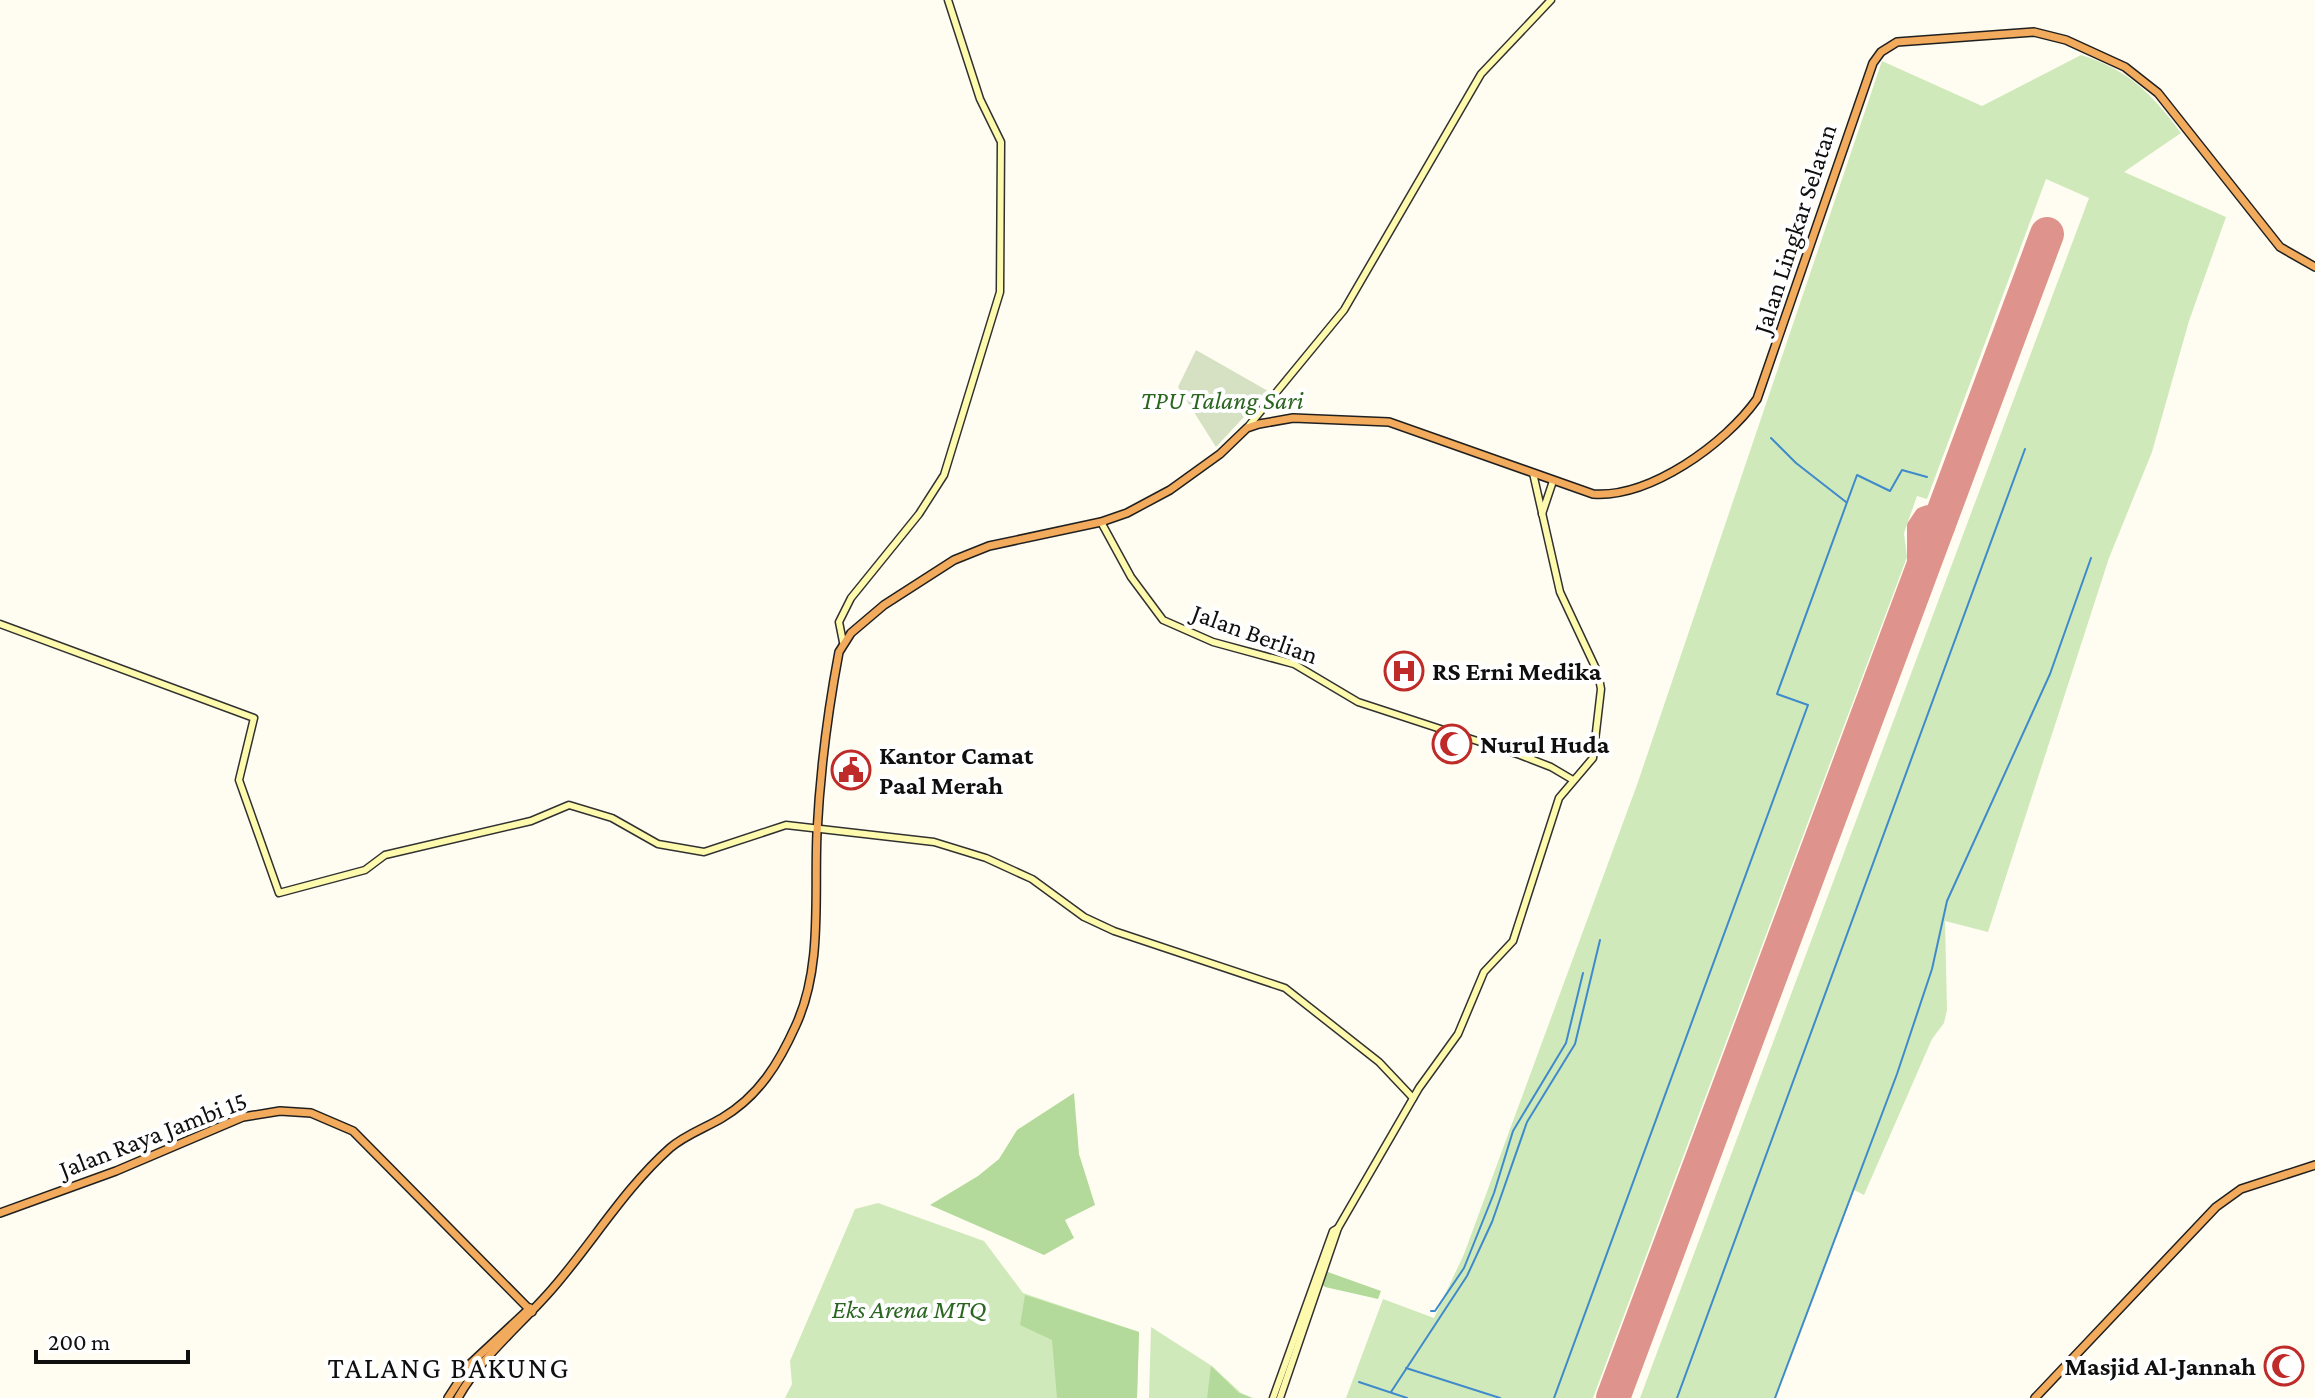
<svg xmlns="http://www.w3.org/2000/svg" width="2315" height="1398" viewBox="0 0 2315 1398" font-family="'Crimson Pro',serif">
	<rect width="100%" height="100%" fill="#fffdf1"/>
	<g fill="#d0e9bb">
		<path d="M 2081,55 C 2128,69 2153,95 2181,133 L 2124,172 L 2226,217 L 2189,321 L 2152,452 L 2109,558 L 1988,932 L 1945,921 L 1947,1010 L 1944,1023 L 1932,1039 L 1864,1195 L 1854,1190 L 1775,1398 L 1640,1398 L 2089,198 L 2046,179 L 1927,499 L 1917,496 L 1904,533 L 1907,557 L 1593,1398 L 1346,1398 L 1383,1299 L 1434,1318 L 1464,1254 L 1638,782 L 1882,61 L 1982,106 Z"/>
		<polygon points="878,1203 984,1241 1023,1293 1139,1332 1137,1398 785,1398 792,1384 790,1361 855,1209"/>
		<polygon points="1151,1327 1212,1366 1241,1393 1253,1398 1149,1398"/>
	</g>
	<g fill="#b3da9a">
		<polygon points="1074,1093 1079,1154 1095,1205 1065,1220 1074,1238 1044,1255 930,1205 978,1176 999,1159 1017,1130"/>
		<polygon points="1325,1271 1381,1291 1378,1299 1325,1287 1320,1283"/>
		<polygon points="1025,1295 1139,1332 1137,1398 1057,1398 1052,1340 1020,1325"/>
		<polygon points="1211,1366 1239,1393 1252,1398 1207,1398"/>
	</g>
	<polygon fill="#d5e1c2" points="1196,350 1268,391 1216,447 1178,387"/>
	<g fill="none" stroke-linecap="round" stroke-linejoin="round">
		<g stroke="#3f8acb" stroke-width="2">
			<polyline points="1771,438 1796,463 1846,502"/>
			<polyline points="1431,1311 1435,1311 1464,1268 1494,1193 1513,1131 1566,1043 1583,973"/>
			<polyline points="1406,1368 1500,1398"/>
			<polyline points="1359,1382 1407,1398"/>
			<polyline points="1391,1392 1467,1276 1492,1222 1527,1122 1575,1044 1600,940"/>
			<polyline points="1554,1398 1808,705 1777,694 1857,475 1890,491 1902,470 1927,477"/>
			<polyline points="1677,1398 2025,449"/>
			<polyline points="1775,1398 1897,1074 1932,969 1947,901 2050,674 2091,558"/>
		</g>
		<path stroke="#de948c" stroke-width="14" d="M 1914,591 L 1914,526 L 1922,514 C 1935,508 1945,515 1948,528 L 1941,541 L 1931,545"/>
		<polyline stroke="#de948c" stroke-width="34" points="1613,1398 2047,234"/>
		<g stroke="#313131" stroke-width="9">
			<g id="secondary">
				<polyline points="1247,428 1344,310 1481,74 1551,0"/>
				<polyline points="1542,514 1553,481"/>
				<polyline points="1101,522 1131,577 1163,620 1213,642 1294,664 1358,702 1520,755 1551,767 1573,780"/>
				<polyline points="0,624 254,718 239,780 279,893 365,870 385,855 531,821 569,805 612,818 658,844 704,852 786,825 934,842 986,858 1032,879 1084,917 1114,931 1285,988 1379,1062 1413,1098"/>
				<polyline points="843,642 839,622 851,598 919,514 944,475 1000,292 1001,142 980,99 948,0"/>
				<polyline points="1273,1398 1333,1231 1338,1228"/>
				<polyline points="1280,1398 1338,1228 1419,1088 1458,1034 1484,972 1513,941 1559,798 1593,758 1601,689 1598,673 1560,592 1533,473"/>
			</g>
		</g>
		<g stroke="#202020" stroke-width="10">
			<g id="highway">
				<polyline points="0,1213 116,1171 243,1117 280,1111 311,1113 353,1131 532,1312"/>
				<polyline points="448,1398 470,1364 530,1308"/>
				<path d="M 458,1398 C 479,1359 524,1322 553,1288 C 593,1242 624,1189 670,1148 C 685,1135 705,1128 722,1118 C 759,1096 779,1063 796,1025 C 823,966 814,895 817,833 C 820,773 828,710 839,652 L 851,633 L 884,605 L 954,560 L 989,546 L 1101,522 L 1127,513 L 1170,490 L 1220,454 L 1247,428 L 1259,424 L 1293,418 L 1389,422 L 1593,494 C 1650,498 1725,444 1757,399 L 1873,63 L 1881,52 L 1897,42 L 2034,32 L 2066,40 L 2125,67 L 2158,93 L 2280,247 L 2315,267"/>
				<polyline points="2035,1398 2216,1207 2241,1189 2315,1165"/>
			</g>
		</g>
		<use href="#secondary" stroke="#fdfaae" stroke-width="6"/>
		<use href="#highway" stroke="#f2aa5c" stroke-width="7"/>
	</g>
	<defs>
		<g id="hospital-ring" transform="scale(2)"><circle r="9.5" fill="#fff" stroke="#be2b28" stroke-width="1.5"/><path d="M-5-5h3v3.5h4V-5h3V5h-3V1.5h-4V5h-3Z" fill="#be2b28"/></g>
		<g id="mosque-ring" transform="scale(2)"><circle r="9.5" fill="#fff" stroke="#be2b28" stroke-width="1.5"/><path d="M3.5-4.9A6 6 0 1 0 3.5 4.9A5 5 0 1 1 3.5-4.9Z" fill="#be2b28"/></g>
		<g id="civic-ring" transform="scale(2)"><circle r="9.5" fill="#fff" stroke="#be2b28" stroke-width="1.5"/><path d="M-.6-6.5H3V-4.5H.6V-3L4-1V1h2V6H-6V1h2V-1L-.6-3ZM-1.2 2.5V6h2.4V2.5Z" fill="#be2b28"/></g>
	</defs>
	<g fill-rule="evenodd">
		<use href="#hospital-ring" x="1404" y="671"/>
		<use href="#mosque-ring" x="1452" y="744"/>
		<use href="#civic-ring" x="851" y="770"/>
		<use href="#mosque-ring" x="2284" y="1366"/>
	</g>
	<g text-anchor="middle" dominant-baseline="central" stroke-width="8" stroke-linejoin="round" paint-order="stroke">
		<g font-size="26" fill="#0f0f0f" stroke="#fff">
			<text transform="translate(1795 229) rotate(-72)">Jalan Lingkar Selatan</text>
			<text transform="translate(1255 634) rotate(20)">Jalan Berlian</text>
			<text transform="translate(153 1135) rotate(-21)">Jalan Raya Jambi 15</text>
		</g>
		<g font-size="26" font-style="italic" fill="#2a6620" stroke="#fff">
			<text x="1222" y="400">TPU Talang Sari</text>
			<text x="909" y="1309">Eks Arena MTQ</text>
		</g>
		<g font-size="26" font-weight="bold" fill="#0f0f0f" stroke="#fff" text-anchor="start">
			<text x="1432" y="671">RS Erni Medika</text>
			<text x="1480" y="744">Nurul Huda</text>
			<text x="879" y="755">Kantor Camat<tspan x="879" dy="30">Paal Merah</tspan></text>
			<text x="2256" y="1366" text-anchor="end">Masjid Al-Jannah</text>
		</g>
		<g font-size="30" letter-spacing="2" fill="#0f0f0f" stroke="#fff">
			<text x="449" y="1367">TALANG BAKUNG</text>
		</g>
	</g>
	<path d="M36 1350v12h152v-12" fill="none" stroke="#0f0f0f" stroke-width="4"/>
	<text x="48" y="1350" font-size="24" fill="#0f0f0f" stroke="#ffffff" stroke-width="6" paint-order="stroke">200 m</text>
</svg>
